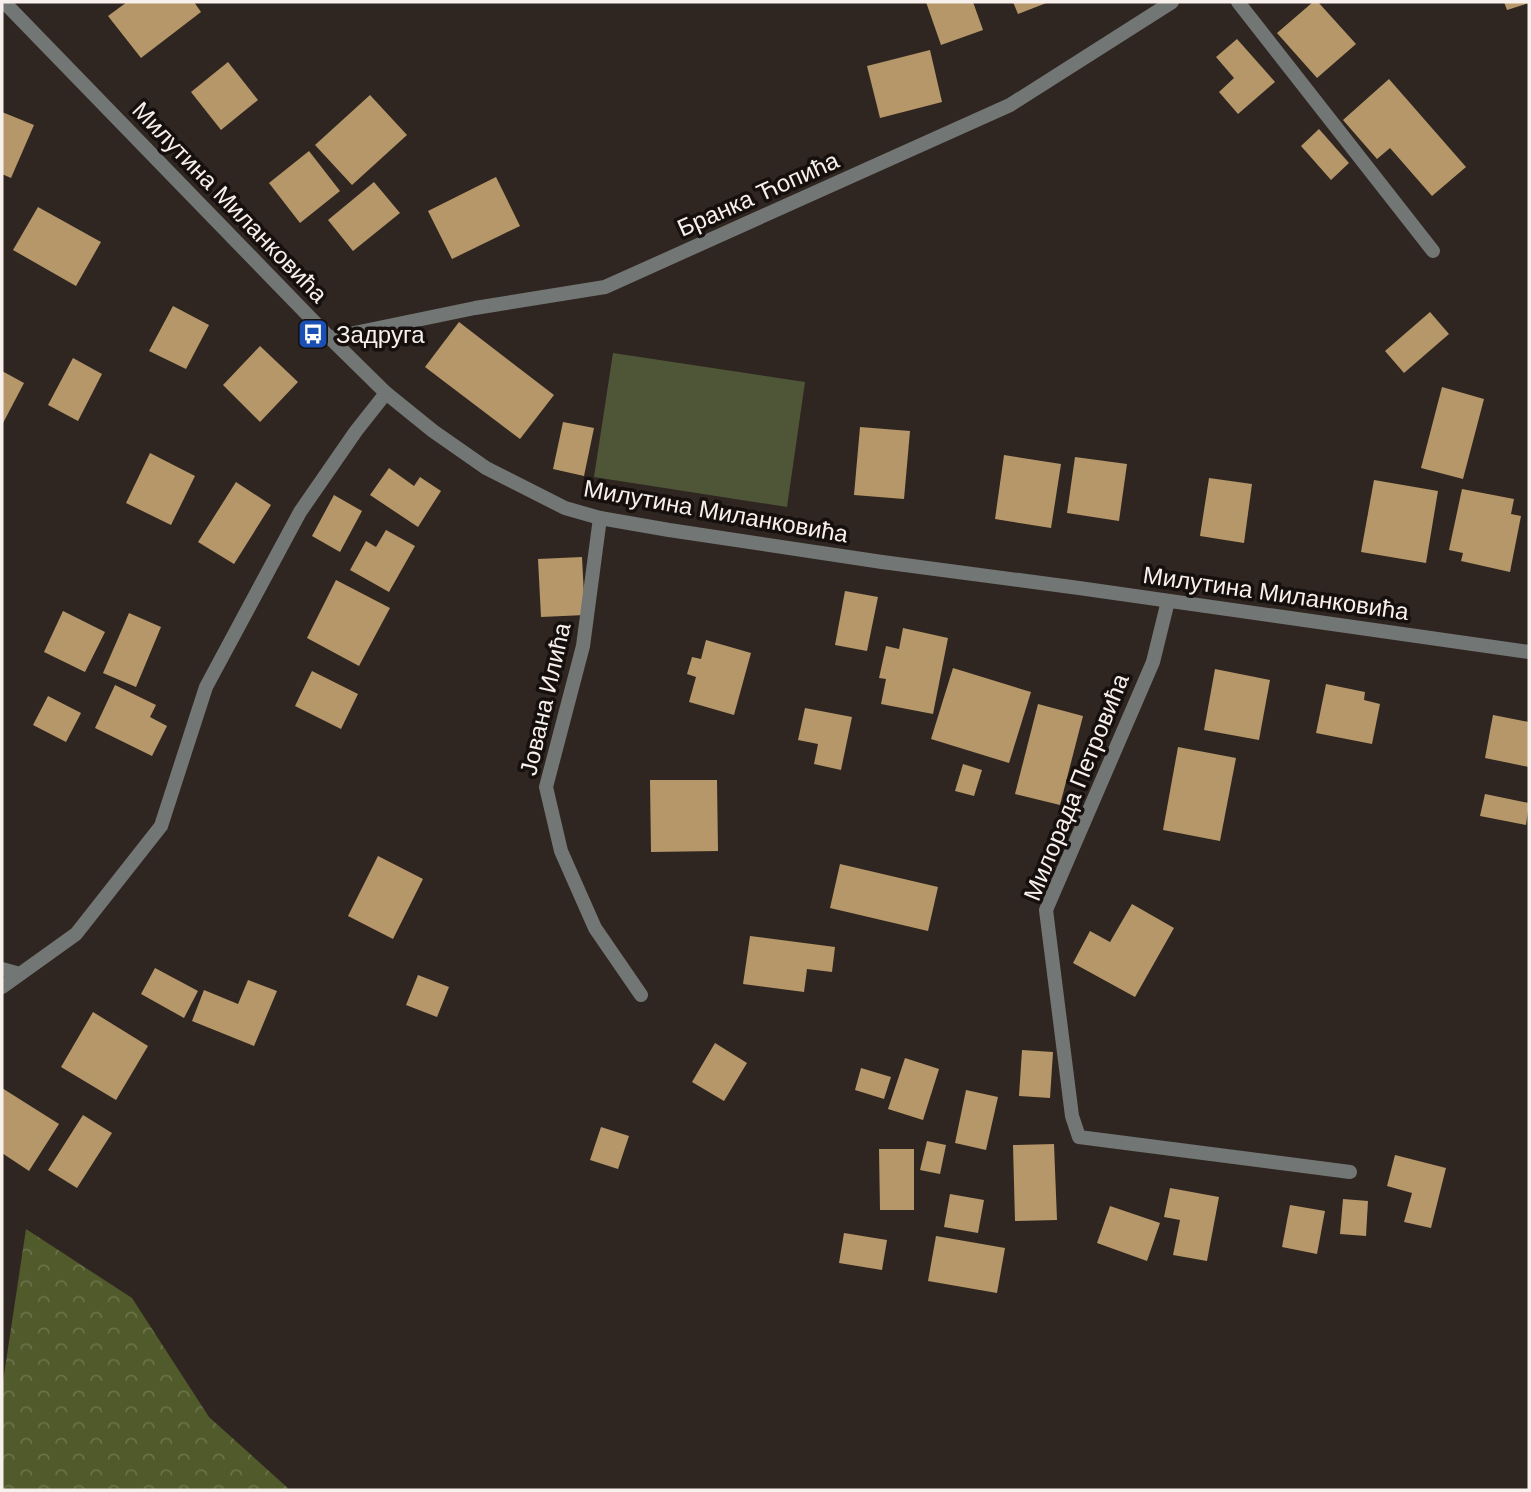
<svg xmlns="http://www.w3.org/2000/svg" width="1531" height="1492" viewBox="0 0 1531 1492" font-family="Arial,sans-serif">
	<defs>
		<pattern id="forest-crowns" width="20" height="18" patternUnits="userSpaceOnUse" patternTransform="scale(1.75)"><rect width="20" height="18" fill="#505a2a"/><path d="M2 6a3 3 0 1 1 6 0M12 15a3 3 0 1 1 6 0" fill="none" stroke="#6a7249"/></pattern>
	</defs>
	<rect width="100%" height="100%" fill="#302621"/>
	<polygon fill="url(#forest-crowns)" points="26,1229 132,1298 209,1417 290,1490 2,1490 2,1388"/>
	<polygon fill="#4f5638" points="613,353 805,382 787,507 594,477"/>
	<g fill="#b69769">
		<polygon points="127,2 194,2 201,12 141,58 108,16"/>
		<polygon points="926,2 973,2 983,30 941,45"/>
		<polygon points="1013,2 1049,2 1018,14"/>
		<polygon points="1313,2 1318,2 1356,44 1317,78 1277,33"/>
		<polygon points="1504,2 1529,2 1529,3 1507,10"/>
		<polygon points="1237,39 1275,82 1238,114 1219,92 1234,78 1216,57"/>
		<polygon points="930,50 942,102 880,118 867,66"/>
		<polygon points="228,62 258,100 221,130 191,92"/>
		<polygon points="1389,79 1466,167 1432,196 1390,148 1377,159 1343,120"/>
		<polygon points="370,95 407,135 352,185 315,145"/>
		<polygon points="2,112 34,125 11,178 2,174"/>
		<polygon points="1319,129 1349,163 1331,180 1301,146"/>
		<polygon points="309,151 340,191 300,223 269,183"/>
		<polygon points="496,177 520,226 452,259 428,211"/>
		<polygon points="374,182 400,213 353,251 328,220"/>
		<polygon points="38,207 101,242 76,286 13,250"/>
		<polygon points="173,306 209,325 186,369 149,351"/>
		<polygon points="1430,312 1449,334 1404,373 1385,351"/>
		<polygon points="459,322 554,395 520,439 425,367"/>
		<polygon points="260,346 298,382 260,422 223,385"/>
		<polygon points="73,358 102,374 78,421 48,405"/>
		<polygon points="2,371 24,383 2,425"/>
		<polygon points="1442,387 1484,399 1463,479 1421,468"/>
		<polygon points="563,422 594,428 584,476 553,469"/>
		<polygon points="860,427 910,431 904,499 854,495"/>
		<polygon points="150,453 195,476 171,525 126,503"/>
		<polygon points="1004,455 1061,464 1051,528 995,519"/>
		<polygon points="1075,457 1127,464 1119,521 1067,513"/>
		<polygon points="389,468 414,486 420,477 441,491 418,527 370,495"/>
		<polygon points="1209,478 1252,484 1244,543 1200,536"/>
		<polygon points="1374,480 1438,491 1426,563 1361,552"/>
		<polygon points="236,482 271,505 234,564 198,542"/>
		<polygon points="1462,489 1514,499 1511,514 1521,516 1510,572 1461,561 1463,553 1449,550"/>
		<polygon points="334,495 362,511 340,552 312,536"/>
		<polygon points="386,530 415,546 389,592 350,570 366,541 376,547"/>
		<polygon points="582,557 585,615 541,617 538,559"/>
		<polygon points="336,580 390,608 359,666 307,638"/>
		<polygon points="845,591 878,597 867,651 835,645"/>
		<polygon points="63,611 105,632 85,672 44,652"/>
		<polygon points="129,613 161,627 136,687 103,673"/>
		<polygon points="903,628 948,638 933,714 881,704 886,679 879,678 886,646 899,649"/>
		<polygon points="706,640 751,653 734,715 689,702 696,677 687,674 692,657 701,659"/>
		<polygon points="953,668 1031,692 1009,763 931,739"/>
		<polygon points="1215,669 1270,680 1259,740 1204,730"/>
		<polygon points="312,671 358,694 341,729 295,706"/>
		<polygon points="1326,684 1365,692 1364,700 1380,704 1372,744 1316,733"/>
		<polygon points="115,685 156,705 150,717 167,726 152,756 95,728"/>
		<polygon points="48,696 81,713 66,742 33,725"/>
		<polygon points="1038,704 1083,716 1060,805 1015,794"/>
		<polygon points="805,708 852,717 841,770 814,764 818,744 798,740"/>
		<polygon points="1493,715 1529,722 1529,767 1485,758"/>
		<polygon points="1178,747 1236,758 1220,841 1163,830"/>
		<polygon points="963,764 982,770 974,796 955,791"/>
		<polygon points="650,780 717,780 718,851 651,852"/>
		<polygon points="1485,794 1529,803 1526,825 1480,816"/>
		<polygon points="378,856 423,879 393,939 348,916"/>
		<polygon points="840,864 938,887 928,931 830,908"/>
		<polygon points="1132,904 1174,928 1135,997 1073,963 1090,931 1110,942"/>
		<polygon points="750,936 835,947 832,972 807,969 804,992 743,984"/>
		<polygon points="155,968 198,991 184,1018 141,994"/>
		<polygon points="418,975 449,987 437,1017 406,1005"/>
		<polygon points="248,980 277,991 254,1046 192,1021 204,990 238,1004"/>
		<polygon points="93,1012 148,1046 116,1100 61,1067"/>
		<polygon points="715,1043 747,1063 724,1101 692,1082"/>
		<polygon points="1022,1050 1053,1052 1050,1098 1019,1096"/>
		<polygon points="905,1058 939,1069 923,1120 888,1109"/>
		<polygon points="861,1068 891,1077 884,1099 855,1090"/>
		<polygon points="2,1088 59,1124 29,1171 2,1153"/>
		<polygon points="966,1090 998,1097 986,1150 955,1143"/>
		<polygon points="83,1115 112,1133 77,1188 48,1170"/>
		<polygon points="601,1127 629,1136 618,1169 590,1160"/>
		<polygon points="927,1141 946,1145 940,1174 920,1170"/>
		<polygon points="1054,1144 1057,1220 1015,1221 1013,1145"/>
		<polygon points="879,1149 914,1149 914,1210 880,1210"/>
		<polygon points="1395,1155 1446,1168 1431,1228 1404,1222 1412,1193 1387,1186"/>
		<polygon points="1170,1188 1219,1197 1207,1261 1173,1255 1180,1220 1164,1217"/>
		<polygon points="950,1194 984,1200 978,1233 944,1227"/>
		<polygon points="1343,1199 1368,1201 1366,1236 1340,1234"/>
		<polygon points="1290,1205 1325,1211 1317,1254 1282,1247"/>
		<polygon points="1110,1206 1160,1223 1147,1261 1097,1243"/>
		<polygon points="844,1233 887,1240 882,1270 839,1263"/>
		<polygon points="936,1236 1005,1248 997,1293 928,1281"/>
	</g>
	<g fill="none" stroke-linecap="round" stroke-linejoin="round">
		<g stroke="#727775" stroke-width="14">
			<polyline points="1238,2 1433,251"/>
			<polyline points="2,969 20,974"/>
		</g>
		<g stroke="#727775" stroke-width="14">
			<polyline points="330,338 475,308 605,287 1010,105 1172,2"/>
			<polyline points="600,518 583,646 546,787 561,851 595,928 641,995"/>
			<polyline points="1168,601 1153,662 1046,910 1072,1116 1079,1137 1350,1172"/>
			<polyline points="2,987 76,934 161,826 206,687 300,512 356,431 386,393"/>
		</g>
		<polyline stroke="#727775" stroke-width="14" points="4,2 330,338 386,393 433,431 486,468 565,508 600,518 669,530 882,562 1079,588 1529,652"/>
	</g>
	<defs>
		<g id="bus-square" transform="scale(1.575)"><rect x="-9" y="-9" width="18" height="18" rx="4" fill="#1a4fb4" stroke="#15100e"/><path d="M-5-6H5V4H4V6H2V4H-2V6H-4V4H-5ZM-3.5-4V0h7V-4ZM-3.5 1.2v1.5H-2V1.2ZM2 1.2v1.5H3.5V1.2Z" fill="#fff"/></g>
	</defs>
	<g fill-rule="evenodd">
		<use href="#bus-square" x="313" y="334"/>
	</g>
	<g text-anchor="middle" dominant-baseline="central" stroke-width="7" stroke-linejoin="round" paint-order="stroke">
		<g font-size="24" fill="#f7f0ec" stroke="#15100e">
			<text transform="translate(758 194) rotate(-24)">Бранка Ћопића</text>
			<text transform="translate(230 202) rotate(46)">Милутина Миланковића</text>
			<text transform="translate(716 511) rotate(10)">Милутина Миланковића</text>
			<text transform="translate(1276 593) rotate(8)">Милутина Миланковића</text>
			<text transform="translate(545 699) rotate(-77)">Јована Илића</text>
			<text transform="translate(1076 787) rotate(-68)">Милорада Петровића</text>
		</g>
		<g font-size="24" fill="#f7f0ec" stroke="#15100e" text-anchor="start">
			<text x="336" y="334">Задруга</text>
		</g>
	</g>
	<rect width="1531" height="1492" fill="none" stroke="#f7f0ec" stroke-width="7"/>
</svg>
